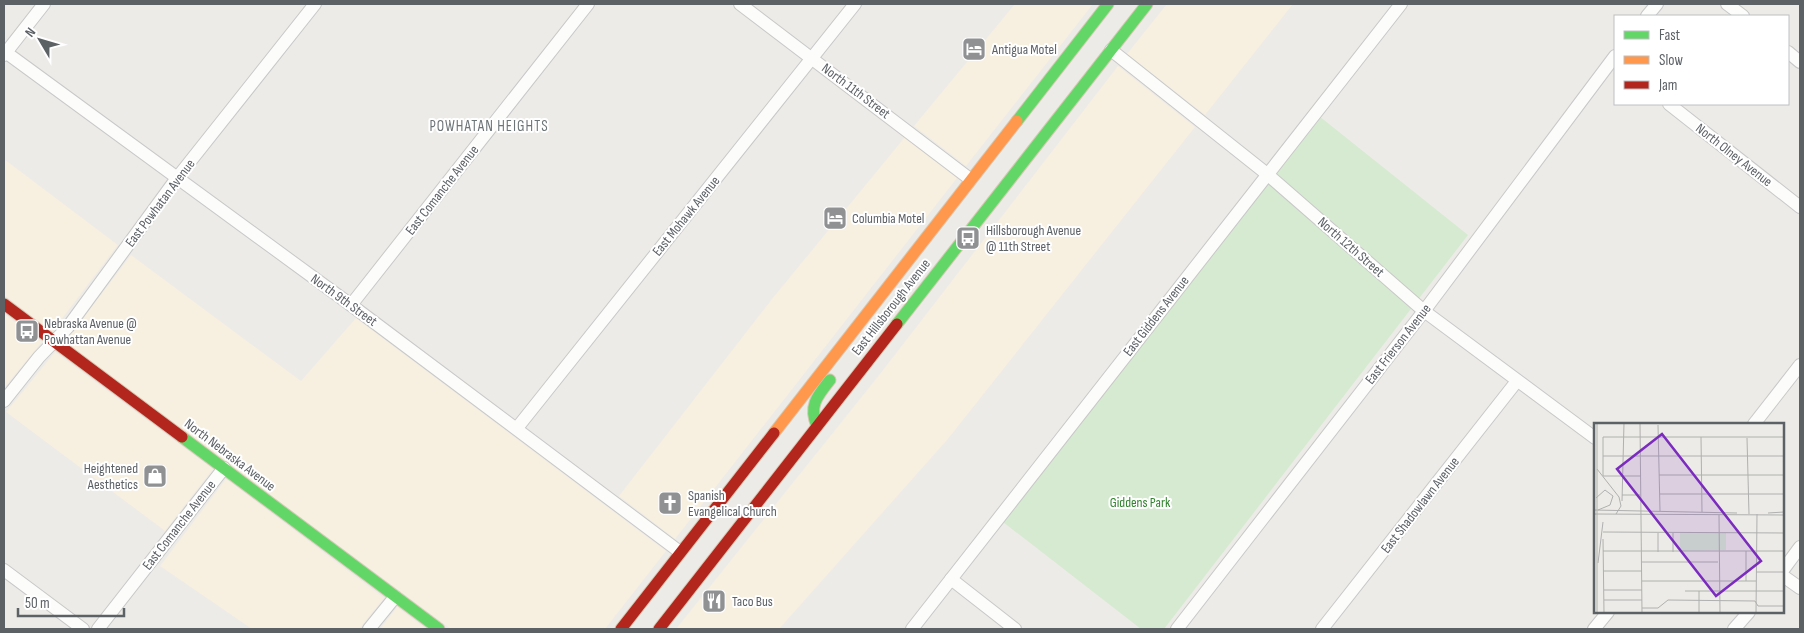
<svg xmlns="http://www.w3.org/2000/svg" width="1804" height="633" viewBox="0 0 1804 633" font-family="'Sofia Sans Condensed',sans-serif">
	<rect width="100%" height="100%" fill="#edebe7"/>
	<g fill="#f7efe0">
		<polygon points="1015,4 1093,4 966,166 914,126"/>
		<polygon points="1167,4 1293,4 1205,115 1127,54"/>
		<polygon points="1118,66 1195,127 947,440 779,629 676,629 880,374"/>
		<polygon points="905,137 957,178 675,539 619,496 772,299"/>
		<polygon points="4,159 118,245 52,332 4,295"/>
		<polygon points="131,255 301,381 356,318 666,551 605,629 451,629 65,342"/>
		<polygon points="4,314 42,342 4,388"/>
		<polygon points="55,352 213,469 165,531 6,412"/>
		<polygon points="226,479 384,598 359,629 252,629 160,566"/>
		<polygon points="397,607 426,629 380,629"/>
	</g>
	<polygon fill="#d6ead1" points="1319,116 1468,235 1164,629 1141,629 1003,522"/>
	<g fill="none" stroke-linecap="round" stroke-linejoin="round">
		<g stroke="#c8c8c8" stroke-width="14">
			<g id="street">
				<polyline points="740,4 970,179"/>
				<polyline points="1727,4 1743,16"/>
				<polyline points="1647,16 1657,4"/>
				<polyline points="1111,50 1267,174 1424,311 1595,438"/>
				<polyline points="4,51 351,305 680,552"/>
				<polyline points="1788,52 1800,62"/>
				<polyline points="4,55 44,4"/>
				<polyline points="1669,104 1800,207"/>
				<polyline points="351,305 588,4"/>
				<polyline points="4,401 39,357 68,327 177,178 315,4"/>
				<polyline points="1754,424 1800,365"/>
				<polyline points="517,428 855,4"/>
				<polyline points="4,570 83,629"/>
				<polyline points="1783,570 1800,547"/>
				<polyline points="1783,576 1800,588"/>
				<polyline points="951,579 1015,629"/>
				<polyline points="98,629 224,468"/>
				<polyline points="369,629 395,597"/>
				<polyline points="912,629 1401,4"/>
				<polyline points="1177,629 1424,311 1615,56"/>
				<polyline points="1322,629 1517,381"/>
				<polyline points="1594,629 1608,612"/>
				<polyline points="1734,629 1749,612"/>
			</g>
		</g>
		<g stroke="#d6c9b3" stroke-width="13">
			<g id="fast">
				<polyline points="1017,121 1108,4"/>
				<polyline points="897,324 1147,4"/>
				<path d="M 817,426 C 808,406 818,395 830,380"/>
				<polyline points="182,437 439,629"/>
			</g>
		</g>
		<g stroke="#d6c9b3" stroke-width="13">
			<polyline id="slow" points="774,433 1017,121"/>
		</g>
		<g stroke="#d6c9b3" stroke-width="13">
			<g id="jam">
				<polyline points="4,304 182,437"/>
				<polyline points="621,629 774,433"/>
				<polyline points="659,629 897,324"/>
			</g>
		</g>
		<use href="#street" stroke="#fcfcfb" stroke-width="12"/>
		<use href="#fast" stroke="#63d668" stroke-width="11"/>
		<use href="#slow" stroke="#ff974d" stroke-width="11"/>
		<use href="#jam" stroke="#b3261e" stroke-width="11"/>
	</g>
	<defs>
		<g id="hotel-square" transform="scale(1.25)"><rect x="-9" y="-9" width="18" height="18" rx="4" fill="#8f9193" stroke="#fff"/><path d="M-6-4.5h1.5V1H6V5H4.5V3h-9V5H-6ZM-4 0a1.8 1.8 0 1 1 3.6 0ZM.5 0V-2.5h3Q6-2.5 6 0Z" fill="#fff"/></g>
		<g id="bus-square" transform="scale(1.25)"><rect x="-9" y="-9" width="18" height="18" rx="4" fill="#8f9193" stroke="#fff"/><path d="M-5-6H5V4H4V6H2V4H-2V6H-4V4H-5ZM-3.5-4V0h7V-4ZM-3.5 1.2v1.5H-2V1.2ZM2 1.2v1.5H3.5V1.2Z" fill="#fff"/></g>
		<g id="shop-square" transform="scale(1.25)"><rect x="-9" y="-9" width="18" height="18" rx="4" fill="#8f9193" stroke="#fff"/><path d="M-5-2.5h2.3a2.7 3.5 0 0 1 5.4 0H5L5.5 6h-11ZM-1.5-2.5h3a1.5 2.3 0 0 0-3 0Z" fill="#fff"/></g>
		<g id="church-square" transform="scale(1.25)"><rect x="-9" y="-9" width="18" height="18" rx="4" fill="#8f9193" stroke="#fff"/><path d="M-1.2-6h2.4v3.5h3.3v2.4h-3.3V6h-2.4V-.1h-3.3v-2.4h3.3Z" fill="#fff"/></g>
		<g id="restaurant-square" transform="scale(1.25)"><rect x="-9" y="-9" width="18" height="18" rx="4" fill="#8f9193" stroke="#fff"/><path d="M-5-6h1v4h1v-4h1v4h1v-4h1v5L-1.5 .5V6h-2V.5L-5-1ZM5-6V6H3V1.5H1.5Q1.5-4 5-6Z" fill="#fff"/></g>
	</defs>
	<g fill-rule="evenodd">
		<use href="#hotel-square" x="974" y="49"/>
		<use href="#hotel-square" x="835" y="218"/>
		<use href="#bus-square" x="968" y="238"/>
		<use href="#bus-square" x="27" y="331"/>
		<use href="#shop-square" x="155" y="476"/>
		<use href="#church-square" x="670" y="503"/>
		<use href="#restaurant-square" x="714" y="601"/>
	</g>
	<g text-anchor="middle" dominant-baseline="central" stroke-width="4" stroke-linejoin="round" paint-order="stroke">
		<g font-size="14" fill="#5c6166" stroke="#fff" text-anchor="start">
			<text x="992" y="49">Antigua Motel</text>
			<text x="852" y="218">Columbia Motel</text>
			<text x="986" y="230">Hillsborough Avenue<tspan x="986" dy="16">@ 11th Street</tspan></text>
			<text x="44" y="323">Nebraska Avenue @<tspan x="44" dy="16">Powhattan Avenue</tspan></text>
			<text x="138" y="468" text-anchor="end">Heightened<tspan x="138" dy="16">Aesthetics</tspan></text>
			<text x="688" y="495">Spanish<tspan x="688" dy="16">Evangelical Church</tspan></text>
			<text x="732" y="601">Taco Bus</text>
		</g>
		<g font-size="14" fill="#5c6166" stroke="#fff">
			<text transform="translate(856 91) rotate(37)">North 11th Street</text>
			<text transform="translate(1734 155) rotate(38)">North Olney Avenue</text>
			<text transform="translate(442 190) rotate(-52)">East Comanche Avenue</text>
			<text transform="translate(160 203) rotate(-53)">East Powhatan Avenue</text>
			<text transform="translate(686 216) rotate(-51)">East Mohawk Avenue</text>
			<text transform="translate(1351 247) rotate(41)">North 12th Street</text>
			<text transform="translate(344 300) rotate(36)">North 9th Street</text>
			<text transform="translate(891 307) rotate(-52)">East Hillsborough Avenue</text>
			<text transform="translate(1156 316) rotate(-52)">East Giddens Avenue</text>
			<text transform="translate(1398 344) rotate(-52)">East Frierson Avenue</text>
			<text transform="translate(230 455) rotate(37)">North Nebraska Avenue</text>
			<text transform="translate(1420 505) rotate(-52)">East Shadowlawn Avenue</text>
			<text transform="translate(179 525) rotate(-52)">East Comanche Avenue</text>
		</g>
		<g font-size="14" fill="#31832e" stroke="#fff">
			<text x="1140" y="502">Giddens Park</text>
		</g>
		<g font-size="15" letter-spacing="1" fill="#6d7478" stroke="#fff">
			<text x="489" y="126">POWHATAN HEIGHTS</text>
		</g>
	</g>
	<g transform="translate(1594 423)">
		<rect width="190" height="190" fill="#edebe7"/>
		<path d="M 86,110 L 132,110 L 132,127 L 86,128 Z" fill="#d6ead1"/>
		<path fill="none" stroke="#afb0af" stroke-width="1" d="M 3,0 L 3,190M 46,0 L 48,190M 64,2 L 66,88M 107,14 L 108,89M 153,15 L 155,91M 9,33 L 190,33M 3,46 L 25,74 L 27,83 L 22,91M 65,52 L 190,52M 47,53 L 9,53 L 9,14 L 190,14M 66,71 L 190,71M 28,72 L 46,72M 2,75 L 11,67 L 19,73 L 16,82 L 4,87M 28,78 L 30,0M 0,87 L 143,90M 174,90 L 190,89M 0,91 L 190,92M 125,92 L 126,190M 9,109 L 190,110M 64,110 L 64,129M 79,110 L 79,129M 9,116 L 10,190M 9,128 L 190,128M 48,139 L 124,139M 4,140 L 9,99M 9,148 L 48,148M 162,149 L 190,149M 48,158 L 162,158M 152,158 L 152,128M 10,167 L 48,167M 91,168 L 190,168M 105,168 L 105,190M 10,177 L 48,177M 48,185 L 64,185 L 74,177 L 161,178 L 164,183 L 190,183M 162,190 L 163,91"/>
		<path fill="#7b2cbf" fill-opacity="0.15" stroke="#7b2cbf" stroke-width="2.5" d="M 68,11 L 167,138 L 122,173 L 23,46 Z"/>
		<rect width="190" height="190" fill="none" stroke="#5c6166" stroke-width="2.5"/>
	</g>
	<rect width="1804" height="633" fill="none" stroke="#5c6166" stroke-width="10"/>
	<rect x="1614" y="15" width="175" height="90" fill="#ffffff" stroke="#bec0c2"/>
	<rect x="1624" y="31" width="25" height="8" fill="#63d668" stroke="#bec0c2"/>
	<text x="1659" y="40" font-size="15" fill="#5c6166">Fast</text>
	<rect x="1624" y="56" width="25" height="8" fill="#ff974d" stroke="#bec0c2"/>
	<text x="1659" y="65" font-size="15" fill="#5c6166">Slow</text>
	<rect x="1624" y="81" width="25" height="8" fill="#b3261e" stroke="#bec0c2"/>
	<text x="1659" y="90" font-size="15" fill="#5c6166">Jam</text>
	<g transform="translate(40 40) rotate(308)" stroke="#ffffff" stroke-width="4" paint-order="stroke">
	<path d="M0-4L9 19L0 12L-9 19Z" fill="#5c6166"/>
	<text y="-8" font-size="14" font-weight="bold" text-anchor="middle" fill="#5c6166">N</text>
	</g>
	<path d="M18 608v8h106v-8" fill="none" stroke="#5c6166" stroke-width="2.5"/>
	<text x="25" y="608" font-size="15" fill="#5c6166" stroke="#ffffff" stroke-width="4" paint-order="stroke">50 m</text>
</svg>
